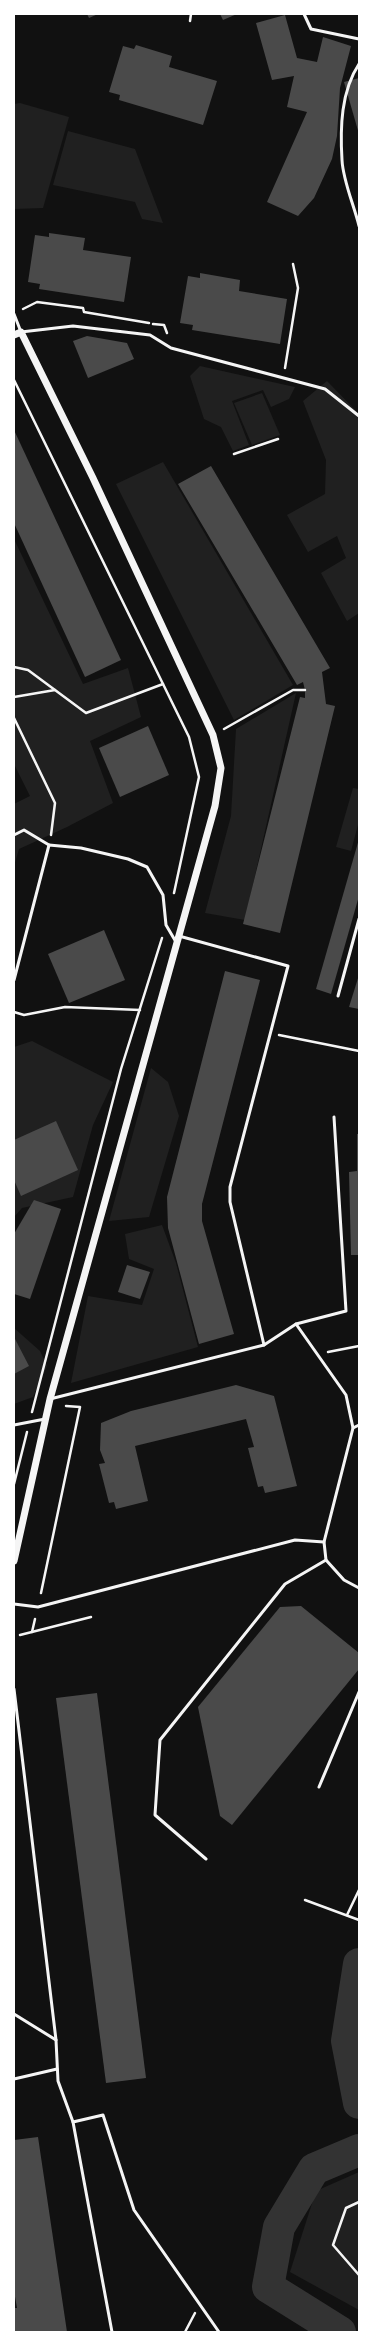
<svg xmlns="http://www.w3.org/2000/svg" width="373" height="2346" viewBox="0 0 373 2346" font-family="'IBM Plex Sans',sans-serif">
	<rect width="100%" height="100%" fill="#111"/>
	<g fill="#202020">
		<polygon points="20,103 69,117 43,208 14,209 14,104"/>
		<polygon points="68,131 135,149 163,223 142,219 135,202 53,185"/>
		<polygon points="200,366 295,387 289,399 271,407 263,390 232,401 249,445 233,451 221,427 204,419 190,376"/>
		<polygon points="327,381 359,414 359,613 347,621 321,573 346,558 337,536 308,552 287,515 325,494 326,460 303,401"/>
		<polygon points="262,393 280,435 252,445 234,403"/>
		<polygon points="163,462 293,685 234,720 116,484"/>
		<polygon points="14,539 83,684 128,668 141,717 90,741 113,803 67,827 19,849 14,866 14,804 30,796 14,764"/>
		<polygon points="296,693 245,920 205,913 231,816 236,729"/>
		<polygon points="353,788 359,789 359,821 351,851 336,847"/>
		<polygon points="32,1041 113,1082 93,1125 73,1197 22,1208 14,1217 14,1047"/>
		<polygon points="151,1068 168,1082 179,1116 149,1217 109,1221"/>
		<polygon points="162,1225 176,1263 198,1347 71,1383 88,1296 142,1305 154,1269 129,1259 125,1234"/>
		<polygon points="14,1328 40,1351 47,1366 33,1397 14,1404"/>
		<polygon points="359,2172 359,2310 290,2272 316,2191"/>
	</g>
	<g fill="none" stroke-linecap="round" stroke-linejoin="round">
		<g stroke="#333" stroke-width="32">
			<polyline points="359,1964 347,2041 359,2103"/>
			<polyline points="340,2332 268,2287 279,2227 314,2169 359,2150"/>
		</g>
	</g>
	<g fill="#4a4a4a">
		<polygon points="87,14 98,14 89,18"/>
		<polygon points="220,14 237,14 223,20"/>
		<polygon points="285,15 297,58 317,62 323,37 351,46 340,88 337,136 332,159 314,198 298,216 267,202 307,112 287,107 294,76 272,80 256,23"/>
		<polygon points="136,45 172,56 169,67 217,81 203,125 119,100 120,95 109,92 123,46 134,49"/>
		<polygon points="359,78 359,134 344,82"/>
		<polygon points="49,233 85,238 83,250 131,257 124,302 39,289 40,284 28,282 35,235 49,237"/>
		<polygon points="200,273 240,280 239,291 287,299 280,344 192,330 193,325 180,323 188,276 200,278"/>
		<polygon points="87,336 127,343 134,359 88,378 73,341"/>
		<polygon points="14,430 121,660 85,677 14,523"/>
		<polygon points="211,466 330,668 322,672 326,704 335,706 280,933 243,924 300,697 305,698 305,690 303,682 297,685 178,484"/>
		<polygon points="148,726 169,775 120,797 99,748"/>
		<polygon points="359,839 359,896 331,994 316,989"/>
		<polygon points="104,930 125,980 69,1003 48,954"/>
		<polygon points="225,971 260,980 202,1204 202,1221 234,1334 199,1344 168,1228 167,1197"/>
		<polygon points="359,975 359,1009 349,1007"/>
		<polygon points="56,1121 78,1170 21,1196 14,1180 14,1140"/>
		<polygon points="357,1134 359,1134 359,1255 351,1255 349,1172 357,1171"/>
		<polygon points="34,1200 61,1209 30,1299 14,1294 14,1234"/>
		<polygon points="127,1265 150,1272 140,1299 118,1292"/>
		<polygon points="14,1337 29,1366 14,1374"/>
		<polygon points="236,1385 274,1396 297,1486 265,1493 263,1486 258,1487 248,1448 254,1447 246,1419 135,1446 148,1501 116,1509 114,1502 109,1503 99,1464 105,1463 100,1450 101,1423 131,1411"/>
		<polygon points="301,1606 359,1653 359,1669 232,1825 220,1816 198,1707 280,1607"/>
		<polygon points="97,1693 146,2078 106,2083 56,1698"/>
		<polygon points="38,2137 67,2332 14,2332 14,2308 17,2308 14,2291 14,2140"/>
	</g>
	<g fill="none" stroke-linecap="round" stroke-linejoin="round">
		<g stroke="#f5f5f5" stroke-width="2.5">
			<polyline points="190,21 191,14"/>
			<polyline points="23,309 37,302 83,308 84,312 149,323"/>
			<polyline points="153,324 164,325 167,333"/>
			<polyline points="285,368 298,288 293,264"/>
			<polyline points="14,380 189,737 199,777 174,893"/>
			<polyline points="234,454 278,439"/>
			<polyline points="14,667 28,670 86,713 163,684"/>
			<polyline points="14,697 55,690"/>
			<polyline points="14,718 55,803 51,835"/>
			<polyline points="224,729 293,690 305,690"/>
			<polyline points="14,1012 24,1015 65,1007 140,1010"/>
			<polyline points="279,1035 359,1051"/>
			<polyline points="328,1352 359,1346"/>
			<polyline points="32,1412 121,1069 162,938"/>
			<polyline points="14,1484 27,1432"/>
			<polyline points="41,1593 80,1407 66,1406"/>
			<polyline points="32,1632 35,1619"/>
			<polyline points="20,1635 91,1617"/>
			<polyline points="305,1900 359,1920"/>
			<polyline points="347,1915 359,1890"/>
			<polyline points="359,2202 346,2208 333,2245 359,2275"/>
			<polyline points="185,2332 195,2313"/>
		</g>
		<g stroke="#f5f5f5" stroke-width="3">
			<polyline points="304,14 311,29 359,39"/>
			<path d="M 359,64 C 341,91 340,128 342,160 C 343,181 354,205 359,226"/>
			<polyline points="14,314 21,332 73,326 150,335 171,348 325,389 359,416"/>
			<polyline points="14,835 24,830 49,845"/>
			<polyline points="179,936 288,966 230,1187 230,1202 264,1345"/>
			<polyline points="14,980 49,845 81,848 128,859 147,867 163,895 166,925 176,942"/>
			<polyline points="338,996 359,919"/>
			<polyline points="296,1324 346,1395 353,1428 324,1542 326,1560 344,1580 359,1588"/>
			<polyline points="50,1399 264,1345 296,1324 346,1311 334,1117"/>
			<polyline points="14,1425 45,1419"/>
			<polyline points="353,1428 359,1425"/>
			<polyline points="14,1604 38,1607 295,1540 324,1542"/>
			<polyline points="14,1689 56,2040 58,2081 73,2122 112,2332"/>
			<polyline points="319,1787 359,1692"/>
			<polyline points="206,1859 155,1815 160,1740 285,1584 326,1560"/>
			<polyline points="14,2014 56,2040"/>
			<polyline points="14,2079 57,2069"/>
			<polyline points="73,2122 103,2115 134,2210 219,2332"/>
		</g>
		<polyline stroke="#f5f5f5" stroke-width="7" points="14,335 21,332 93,478 213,735 221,768 215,806 50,1399 14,1561"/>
	</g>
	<rect width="373" height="2346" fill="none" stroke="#ffffff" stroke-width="30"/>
</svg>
